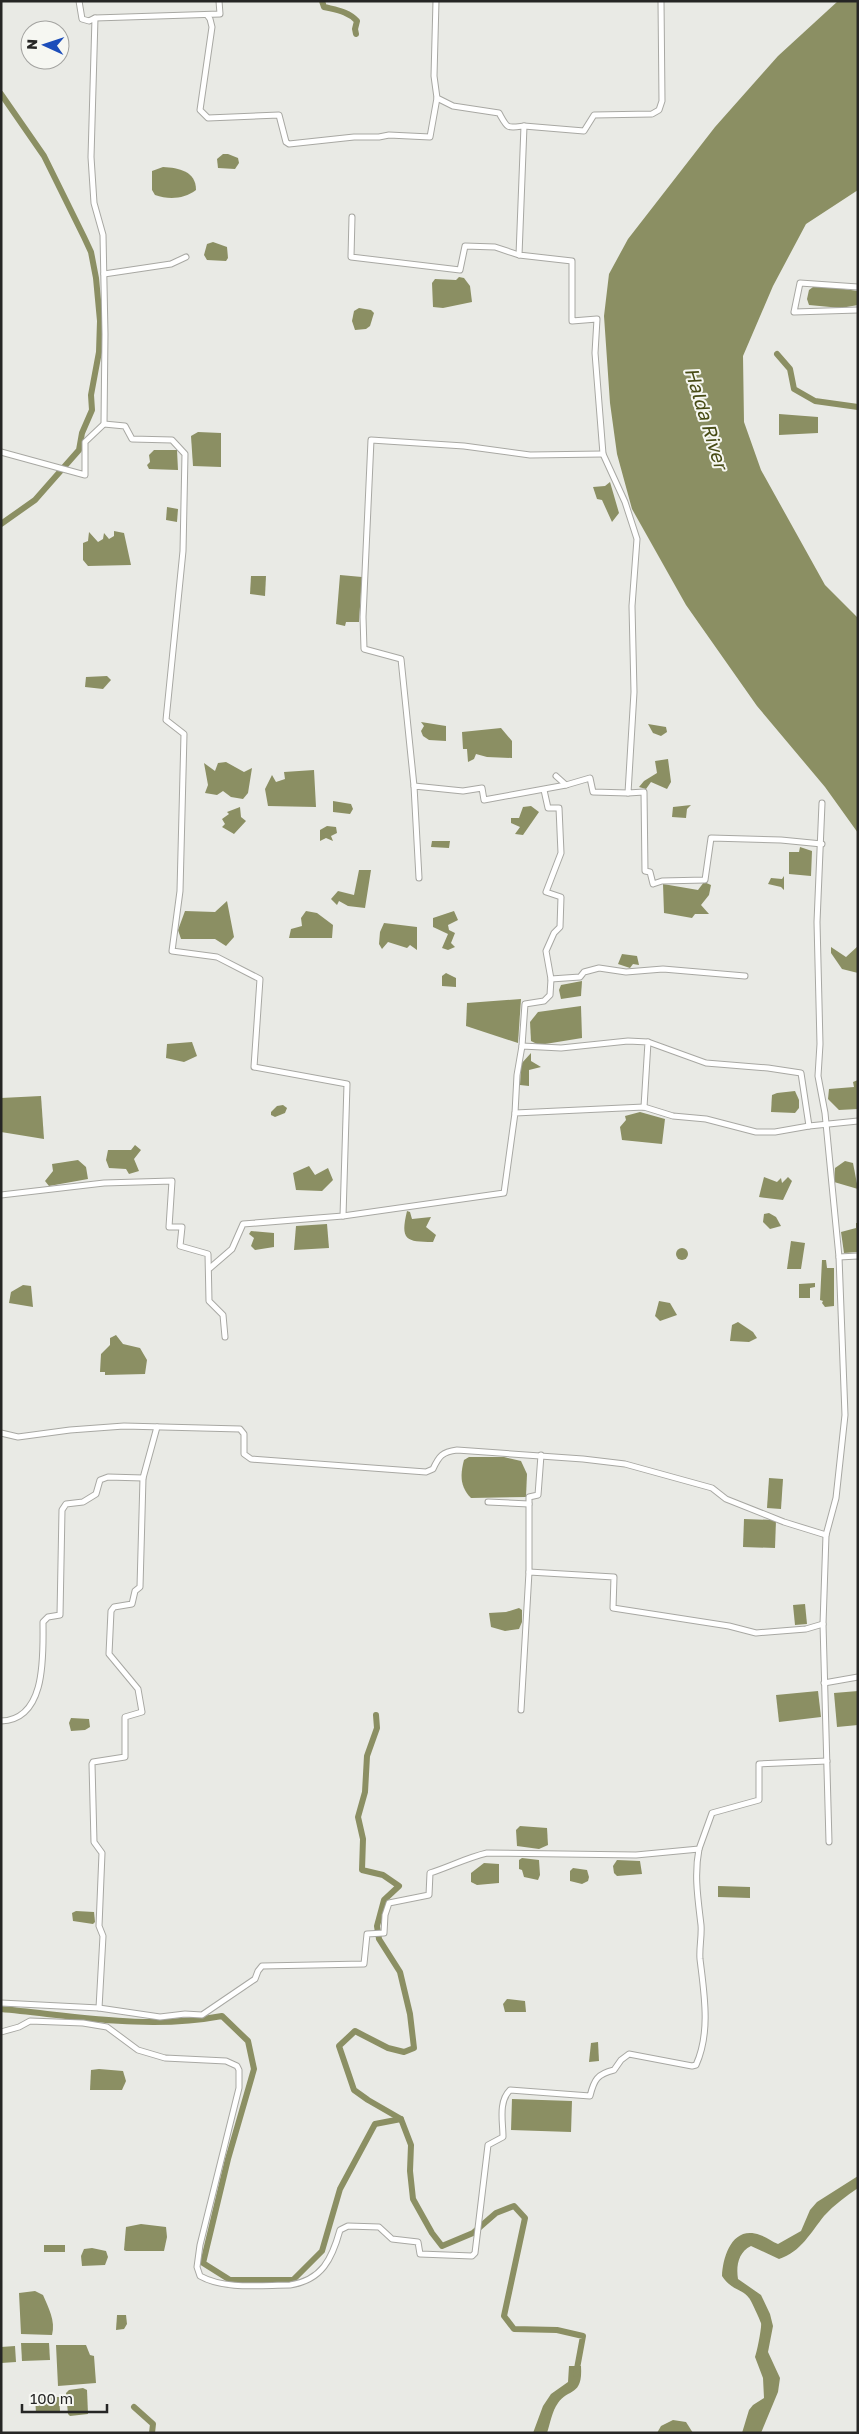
<svg xmlns="http://www.w3.org/2000/svg" width="859" height="2434" viewBox="0 0 859 2434" font-family="'Golos Text',sans-serif">
	<rect width="100%" height="100%" fill="#e9eae5"/>
	<g fill="#8b8f63">
		<polygon points="838,1 858,1 858,190 806,224 773,286 743,356 744,422 761,470 825,585 858,618 858,833 825,787 757,706 686,605 632,509 617,454 610,403 604,316 609,274 628,239 715,127 778,56"/>
		<polygon points="228,154 238,158 239,163 235,169 218,168 217,159 223,154"/>
		<path d="M 163,167 C 179,168 196,171 196,190 C 184,199 169,200 155,195 L 152,190 L 152,171 Z"/>
		<polygon points="213,242 227,247 228,258 226,261 207,260 204,255 207,244"/>
		<polygon points="459,277 464,278 470,286 472,302 443,308 433,307 432,283 435,279 456,280"/>
		<polygon points="823,286 858,291 858,305 841,308 809,305 807,299 809,290 813,287"/>
		<polygon points="359,308 371,310 374,313 370,326 366,329 355,330 352,321 354,311"/>
		<polygon points="779,414 818,417 818,433 779,435"/>
		<polygon points="198,432 221,433 221,467 193,466 191,436"/>
		<polygon points="154,450 177,450 178,470 149,469 147,465 150,462 149,455"/>
		<polygon points="610,482 619,513 612,522 602,500 597,499 593,487 605,486"/>
		<polygon points="167,507 178,509 177,522 166,520"/>
		<polygon points="114,531 124,533 131,565 88,566 83,560 83,543 88,541 89,532 98,542 103,539 104,533 109,539 114,536"/>
		<polygon points="340,575 362,577 359,622 346,622 345,626 336,624"/>
		<polygon points="251,576 266,576 265,596 250,594"/>
		<polygon points="107,676 111,680 103,689 85,687 86,677"/>
		<polygon points="421,722 446,726 446,741 429,740 423,736 421,731 424,726"/>
		<polygon points="648,724 666,727 667,732 661,736 653,733"/>
		<polygon points="501,728 512,741 512,758 487,757 476,754 474,759 468,762 467,749 463,749 462,732"/>
		<polygon points="668,759 671,782 667,789 651,782 646,789 639,787 644,781 657,773 655,761"/>
		<polygon points="226,762 244,772 252,768 248,793 243,799 231,797 223,791 217,795 205,793 208,785 204,763 215,771 218,763"/>
		<polygon points="314,770 316,807 268,806 265,789 272,775 276,782 285,779 284,772"/>
		<polygon points="333,801 351,804 353,809 350,814 333,812"/>
		<polygon points="691,805 687,809 686,818 672,817 673,807"/>
		<polygon points="531,806 539,812 523,835 515,834 520,827 511,823 511,818 519,818 523,807"/>
		<polygon points="240,807 241,817 246,821 234,834 222,827 225,824 222,819 229,814 227,812"/>
		<polygon points="327,826 336,827 337,833 331,836 333,841 326,838 320,841 320,830"/>
		<polygon points="432,841 450,841 449,848 431,847"/>
		<polygon points="800,847 812,851 811,876 789,874 789,852 799,852"/>
		<polygon points="359,870 371,870 365,908 348,906 339,901 337,905 331,899 338,891 354,895"/>
		<polygon points="784,876 784,890 781,887 768,884 771,878 782,879"/>
		<polygon points="704,882 711,885 709,895 701,905 709,914 695,914 692,918 664,913 663,884 698,890"/>
		<polygon points="227,901 234,937 226,946 215,939 181,939 178,930 185,911 215,912"/>
		<polygon points="306,911 317,913 333,925 332,938 289,938 291,929 302,926 301,918"/>
		<polygon points="454,911 458,920 448,925 449,930 455,933 451,943 455,947 448,950 442,948 448,934 433,927 433,918"/>
		<polygon points="384,923 417,927 417,950 410,945 407,948 388,942 382,949 379,944 380,932"/>
		<polygon points="858,946 858,973 842,969 831,953 831,947 846,957"/>
		<polygon points="622,954 637,956 639,965 633,964 630,968 618,964"/>
		<polygon points="446,973 456,978 456,987 442,986 442,976"/>
		<polygon points="582,981 581,996 561,999 559,990 561,985"/>
		<polygon points="521,999 518,1043 466,1026 467,1003"/>
		<polygon points="581,1006 582,1038 539,1045 531,1041 530,1022 538,1012"/>
		<polygon points="192,1042 197,1056 184,1062 166,1058 167,1044"/>
		<polygon points="531,1053 531,1061 541,1067 529,1070 529,1086 520,1085 521,1064"/>
		<polygon points="858,1080 858,1109 839,1110 828,1099 829,1089 854,1087 853,1082"/>
		<polygon points="795,1091 799,1100 799,1108 795,1113 771,1112 772,1095 777,1093"/>
		<polygon points="41,1096 44,1139 1,1132 1,1098"/>
		<polygon points="283,1105 287,1108 285,1113 275,1117 271,1115 271,1112 277,1106"/>
		<polygon points="640,1112 665,1119 662,1144 622,1140 620,1127 626,1120 625,1116"/>
		<polygon points="135,1145 141,1150 134,1159 139,1171 129,1174 126,1169 109,1168 106,1160 108,1150 131,1150"/>
		<polygon points="78,1160 86,1167 88,1179 49,1186 45,1181 53,1171 52,1164"/>
		<polygon points="845,1161 853,1163 858,1189 834,1182 835,1168"/>
		<polygon points="309,1166 315,1175 328,1168 333,1180 322,1191 296,1190 293,1173"/>
		<polygon points="764,1177 777,1182 781,1178 782,1183 788,1177 792,1181 783,1200 759,1197"/>
		<path d="M 407,1211 L 410,1212 L 412,1219 L 431,1217 L 426,1227 L 436,1235 L 433,1242 C 406,1242 400,1240 407,1211 Z"/>
		<polygon points="769,1213 776,1217 781,1226 770,1229 763,1222 764,1214"/>
		<polygon points="856,1223 858,1223 858,1252 844,1253 841,1232 856,1228"/>
		<polygon points="327,1224 329,1248 294,1250 296,1226"/>
		<polygon points="251,1231 274,1233 274,1247 255,1250 251,1246 254,1238 249,1234"/>
		<polygon points="791,1241 805,1243 801,1269 787,1269"/>
		<circle cx="682" cy="1254" r="6"/>
		<polygon points="822,1260 826,1260 827,1268 834,1268 834,1306 825,1307 822,1303 823,1301 820,1300"/>
		<polygon points="815,1283 815,1287 810,1288 810,1298 799,1298 799,1284"/>
		<polygon points="23,1285 31,1286 33,1307 9,1303 11,1292"/>
		<polygon points="659,1301 670,1303 677,1315 660,1321 655,1316"/>
		<polygon points="738,1322 753,1332 757,1338 749,1342 730,1341 732,1325"/>
		<polygon points="116,1335 123,1344 140,1348 147,1360 145,1374 105,1375 105,1372 100,1372 101,1354 110,1345 110,1338"/>
		<path d="M 469,1457 L 504,1457 L 521,1461 L 527,1474 L 526,1497 L 471,1498 C 460,1487 460,1475 464,1460 Z"/>
		<polygon points="769,1478 783,1479 781,1509 767,1508"/>
		<polygon points="744,1519 776,1520 775,1548 743,1547"/>
		<polygon points="805,1604 807,1624 795,1625 793,1605"/>
		<polygon points="519,1608 522,1610 522,1622 519,1629 505,1631 491,1627 489,1613 506,1612"/>
		<polygon points="818,1691 821,1717 779,1722 776,1695"/>
		<polygon points="858,1691 858,1725 837,1727 834,1693"/>
		<polygon points="71,1718 89,1719 90,1727 85,1730 71,1731 69,1723"/>
		<polygon points="520,1826 547,1828 548,1845 539,1849 517,1846 516,1830"/>
		<polygon points="522,1858 539,1860 540,1875 538,1880 524,1877 522,1870 519,1869 519,1860"/>
		<polygon points="617,1860 640,1861 642,1874 617,1876 614,1873 613,1866"/>
		<polygon points="484,1863 499,1864 499,1883 477,1885 471,1882 471,1873"/>
		<polygon points="573,1868 587,1870 589,1877 588,1881 582,1884 570,1881 570,1871"/>
		<polygon points="718,1886 750,1887 750,1898 718,1897"/>
		<polygon points="76,1911 94,1912 95,1922 93,1924 73,1921 72,1913"/>
		<polygon points="507,1999 525,2001 526,2012 505,2012 503,2004"/>
		<polygon points="598,2042 599,2061 589,2062 591,2043"/>
		<polygon points="99,2069 123,2071 126,2081 122,2090 90,2090 91,2070"/>
		<polygon points="512,2099 572,2101 571,2132 511,2130"/>
		<path d="M 858,2176 L 858,2188 C 846,2196 834,2205 824,2216 C 811,2232 801,2252 779,2259 L 751,2246 C 738,2252 736,2267 738,2279 L 761,2295 L 770,2314 L 773,2326 L 768,2352 L 780,2378 L 778,2392 L 761,2433 L 742,2433 L 749,2410 L 753,2405 L 764,2398 L 763,2378 L 755,2357 C 757,2352 762,2327 761,2323 C 760,2320 751,2300 749,2298 C 743,2289 732,2291 722,2276 C 723,2255 733,2225 760,2235 C 767,2237 772,2242 778,2244 L 801,2231 L 810,2210 L 817,2202 Z"/>
		<polygon points="141,2224 166,2227 167,2237 164,2251 126,2251 124,2250 126,2227"/>
		<rect x="44" y="2245" width="21" height="7"/>
		<polygon points="92,2248 106,2251 108,2257 105,2265 82,2266 81,2256 84,2249"/>
		<path d="M 35,2291 L 43,2295 C 48,2307 56,2321 52,2335 L 21,2334 L 19,2293 Z"/>
		<polygon points="117,2315 126,2315 127,2324 124,2329 116,2330"/>
		<polygon points="21,2343 49,2343 50,2360 22,2361"/>
		<polygon points="56,2345 86,2345 90,2355 94,2356 96,2383 58,2386"/>
		<polygon points="15,2346 16,2362 1,2363 1,2347"/>
		<path d="M 569,2366 L 581,2366 C 583,2397 568,2388 558,2403 C 552,2411 550,2424 547,2433 L 533,2433 L 543,2406 L 551,2394 L 568,2382 Z"/>
		<polygon points="83,2388 87,2390 88,2414 70,2416 68,2414 66,2393 69,2390"/>
		<polygon points="35,2397 59,2397 60,2411 36,2413"/>
		<polygon points="673,2420 686,2422 693,2433 657,2433 661,2426"/>
	</g>
	<g fill="none" stroke-linecap="round" stroke-linejoin="round">
		<g stroke="#8b8f63" stroke-width="6">
			<path d="M 322,1 L 324,7 C 336,10 348,11 357,21 L 355,29 L 356,34"/>
			<polyline points="1,94 44,156 84,237 91,252 96,278 100,321 99,352 91,395 92,410 82,433 79,450 35,500 1,524"/>
			<polyline points="777,354 790,369 794,389 815,401 858,407"/>
			<polyline points="376,1715 377,1728 367,1756 365,1792 358,1817 363,1839 362,1870 383,1875 399,1886 384,1900 377,1926 379,1939 400,1972 410,2014 414,2048 404,2052 388,2048 355,2031 339,2046 354,2090 368,2100 401,2119 411,2145 410,2171 413,2199 432,2233 442,2246 473,2233 496,2213 514,2206 525,2218 504,2316 514,2329 557,2330 583,2336 576,2374"/>
			<path d="M 1,2009 C 76,2016 148,2030 222,2016 L 248,2041 L 254,2069 L 228,2159 L 203,2263 L 230,2280 L 293,2280 L 322,2251 L 340,2189 L 375,2124 L 401,2119"/>
			<polyline points="134,2407 153,2424 152,2433"/>
		</g>
		<g stroke="#a8a8a3" stroke-width="7">
			<g id="street">
				<path d="M 436,1 L 434,76 L 437,98 L 453,106 L 499,113 C 508,129 506,128 524,126 L 519,255 L 572,261 L 572,321 L 597,319 L 595,353 L 603,454 L 625,502 L 637,539 L 632,606 L 634,692 L 628,793 L 644,792 L 645,871 L 650,872 L 653,884 L 662,881 L 705,880 L 711,838 L 781,840 L 822,844"/>
				<polyline points="207,15 210,19 212,27 200,110 208,118 279,115 286,142 289,144 354,137 379,137 389,135 430,137 437,98"/>
				<polyline points="95,18 220,14 219,1"/>
				<polyline points="524,126 584,131 594,115 652,114 659,110 662,101 661,1"/>
				<polyline points="352,217 351,257 460,270 465,246 495,247 519,255"/>
				<polyline points="104,274 171,264 186,257"/>
				<polyline points="858,287 800,283 794,312 858,310"/>
				<polyline points="104,424 125,426 132,439 172,440 185,454 183,551 166,720 184,734 180,891 172,951 217,957 260,979 254,1067 347,1084 343,1216"/>
				<polyline points="1,452 85,475 85,442 104,424 105,334 103,235 94,203 91,157 95,18 89,21 82,19 79,1"/>
				<polyline points="556,776 566,785 590,778 593,792 628,793"/>
				<polyline points="414,786 401,659 364,649 363,617 371,440 464,446 530,455 603,454"/>
				<polyline points="822,803 817,922 820,1044 818,1076 825,1113 839,1257 845,1415 836,1498 826,1535 823,1624 829,1842"/>
				<polyline points="419,878 414,786 463,791 482,788 484,800 566,785"/>
				<polyline points="551,979 580,977 584,972 599,968 626,972 663,969 745,976"/>
				<polyline points="648,1042 706,1063 768,1068 801,1073 809,1126"/>
				<polyline points="522,1046 525,1004 544,1001 550,995 551,979 546,951 554,933 560,927 561,897 546,892 561,853 559,808 548,808 544,790"/>
				<polyline points="515,1113 517,1075 522,1046 561,1048 628,1041 648,1042 644,1107"/>
				<polyline points="1,1195 104,1183 172,1181 169,1227 182,1227 180,1246 208,1254 209,1301 223,1315 225,1337"/>
				<polyline points="839,1257 858,1256"/>
				<polyline points="210,1268 232,1249 243,1224 343,1216 504,1193 515,1113 644,1107 673,1116 706,1119 756,1132 775,1132 809,1126 858,1121"/>
				<path d="M 1,1433 L 18,1437 L 70,1430 L 124,1426 L 240,1429 L 244,1434 L 244,1454 L 251,1459 L 426,1472 L 433,1469 C 439,1456 442,1452 457,1450 L 583,1459 L 625,1464 L 712,1488 L 726,1499 L 784,1522 L 826,1535"/>
				<polyline points="488,1502 529,1504"/>
				<polyline points="529,1572 529,1497 538,1495 541,1455"/>
				<polyline points="824,1683 858,1677"/>
				<polyline points="521,1710 529,1572 614,1577 613,1608 729,1626 756,1633 806,1629 823,1624"/>
				<path d="M 1,1721 C 47,1720 43,1654 43,1622 L 48,1617 L 60,1615 L 62,1510 L 66,1504 L 83,1502 L 96,1494 L 100,1480 L 108,1477 L 143,1478"/>
				<path d="M 1,2003 L 99,2008 L 160,2017 L 185,2014 L 202,2015 L 255,1979 L 258,1971 L 262,1966 L 364,1964 L 367,1934 L 384,1933 L 385,1915 L 389,1903 L 429,1895 L 430,1873 C 449,1867 466,1858 487,1853 L 636,1855 L 699,1849 L 712,1813 L 759,1800 L 759,1764 L 827,1761"/>
				<polyline points="99,2008 103,1936 99,1926 102,1853 94,1842 92,1764 93,1762 125,1757 125,1717 142,1712 138,1689 109,1654 111,1611 114,1607 132,1604 135,1591 140,1587 143,1478 157,1427"/>
				<path d="M 1,2032 L 19,2027 L 30,2021 L 83,2023 L 107,2027 L 138,2050 L 165,2058 L 226,2061 L 237,2066 L 239,2070 L 239,2088 L 200,2245 L 197,2267 L 200,2276 C 225,2290 262,2285 290,2285 C 322,2280 332,2259 340,2230 L 348,2226 L 379,2227 L 392,2239 L 418,2242 L 420,2254 L 472,2256 L 475,2253 L 488,2145 L 503,2137 C 503,2122 498,2102 510,2090 L 590,2096 C 594,2080 597,2074 614,2070 L 621,2060 L 629,2054 L 692,2066 L 696,2065 C 711,2032 704,1993 700,1959 C 699,1948 702,1936 701,1925 C 698,1899 694,1875 699,1849"/>
			</g>
		</g>
		<use href="#street" stroke="#fff" stroke-width="5"/>
	</g>
	<g text-anchor="middle" dominant-baseline="central" stroke-width="4" stroke-linejoin="round" paint-order="stroke">
		<g font-size="19" font-style="italic" fill="#474b15" stroke="#f6f7f2">
			<text transform="translate(707 418) rotate(73)">Halda River</text>
		</g>
	</g>
	<rect width="859" height="2434" fill="none" stroke="#262625" stroke-width="5"/>
	<g transform="translate(45 45) rotate(273)"><circle r="24" fill="#f6f7f2" stroke="#a3a3a0"/>
	<path d="M0-4L9 19L0 12L-9 19Z" fill="#1c4dba"/>
	<text y="-8" font-size="14" font-weight="bold" text-anchor="middle" fill="#262625">N</text>
	</g>
	<path d="M22 2404v8h85v-8" fill="none" stroke="#262625" stroke-width="2.5"/>
	<text x="30" y="2404" font-size="15" fill="#262625" stroke="#f6f7f2" stroke-width="4" paint-order="stroke">100 m</text>
</svg>
